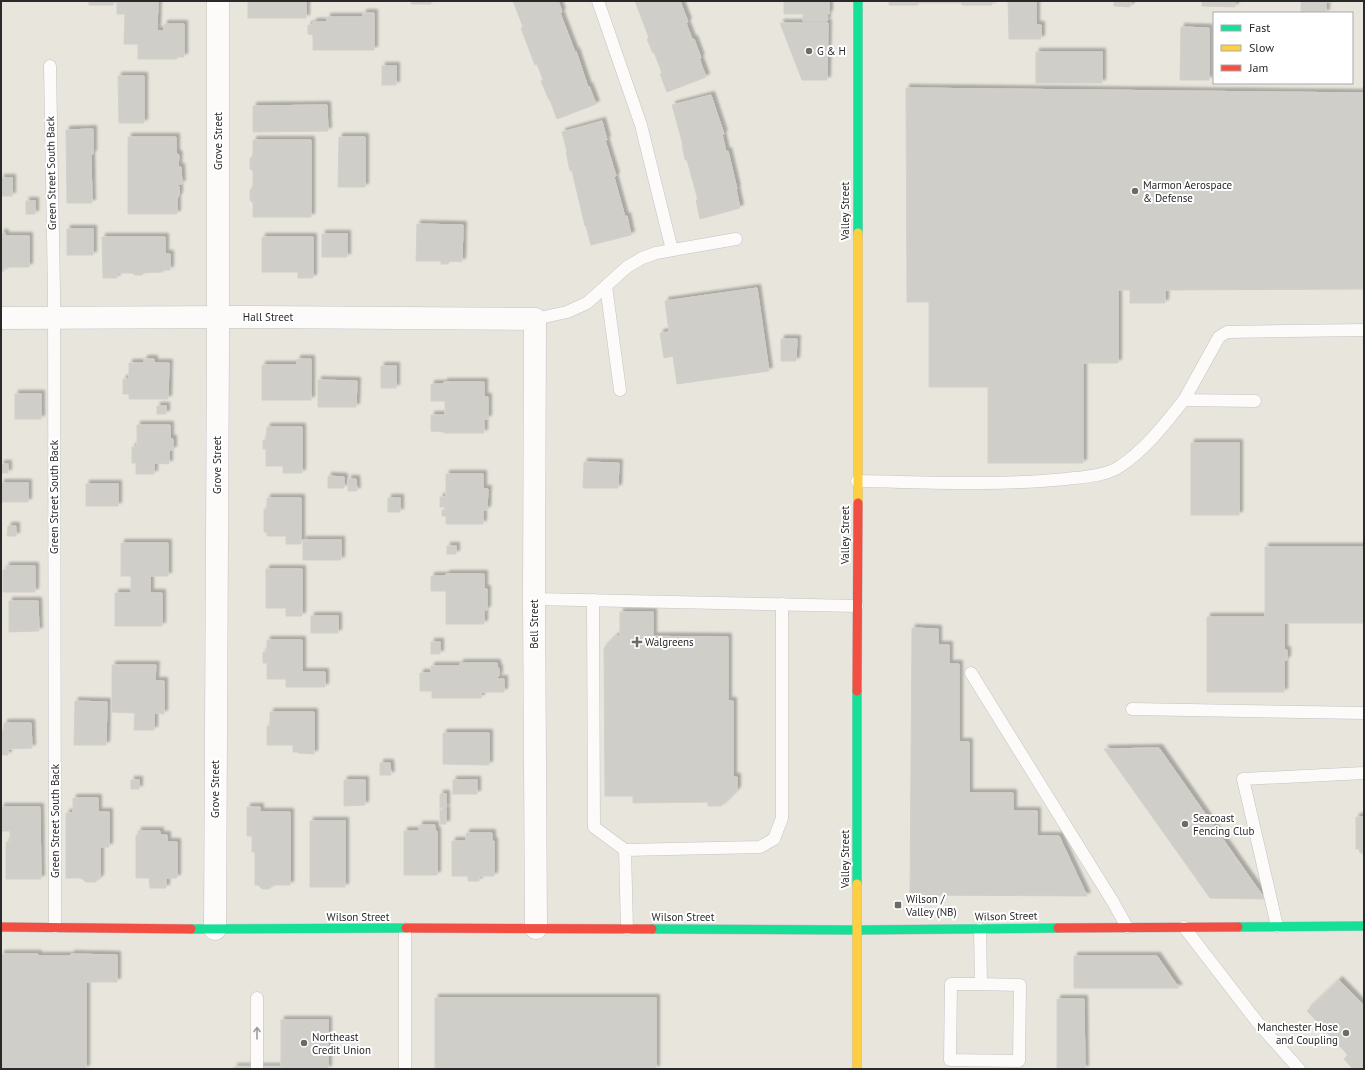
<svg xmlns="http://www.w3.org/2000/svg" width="1365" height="1070" viewBox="0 0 1365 1070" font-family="'PT Sans',sans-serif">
	<defs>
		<filter id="shadow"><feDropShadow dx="3.5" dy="-3.5" stdDeviation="1" flood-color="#0004"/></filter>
	</defs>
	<rect width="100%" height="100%" fill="#e8e5dd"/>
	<g fill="#d0cec9" stroke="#d3d0ca" filter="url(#shadow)">
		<rect x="89" y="1" width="24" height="4"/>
		<polygon points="117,1 158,1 157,29 154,29 154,30 164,31 164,24 184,24 184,57 177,57 177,59 138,59 138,44 124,44 125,14 117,14"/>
		<rect x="248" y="1" width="58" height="17"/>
		<polygon points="412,1 431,1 431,4 411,4"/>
		<polygon points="513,1 558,1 562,12 560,13 575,52 576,51 588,87 589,86 596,104 557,119 550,100 549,100 541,81 543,80 537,64 535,65 521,28 523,27"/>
		<polygon points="635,1 680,1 688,22 686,23 692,39 694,39 701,58 699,58 706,77 667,92 660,74 662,73 654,52 653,53 647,39 649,38"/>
		<polygon points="784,1 829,1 829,14 827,14 827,21 803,21 803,14 784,14"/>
		<polygon points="889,1 992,1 992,5 962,5 962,3 917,3 918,5 889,5"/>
		<polygon points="1008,1 1036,1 1036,25 1041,25 1041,39 1009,39"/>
		<polygon points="1114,1 1131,1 1130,7 1114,6"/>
		<polygon points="1202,1 1235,1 1235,7 1202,6"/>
		<polygon points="1301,1 1333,1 1333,2 1326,2 1326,13 1301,13"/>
		<polygon points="363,13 374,13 374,50 313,50 313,35 308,34 308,25 313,25 313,22 327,22 327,17 363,17"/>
		<polygon points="780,23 828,23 827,80 802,80"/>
		<polygon points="1181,27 1209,28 1209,80 1180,80"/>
		<rect x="1036" y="52" width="66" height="31"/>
		<rect x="382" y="66" width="14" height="19"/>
		<polygon points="118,76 144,76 144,123 119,123"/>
		<polygon points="906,88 1364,93 1364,289 1165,290 1165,303 1130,303 1130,290 1118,290 1118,363 1083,363 1083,463 988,463 988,387 929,387 929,302 907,302"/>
		<polygon points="711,95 724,134 722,134 726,152 728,151 737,189 736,189 740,208 700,219 696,200 698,200 687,160 685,160 682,145 683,145 672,105"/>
		<polygon points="327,105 328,131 253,132 253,106"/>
		<polygon points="602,121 607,140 605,140 616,176 614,177 625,217 627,216 631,235 591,245 586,226 585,226 572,171 570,171 566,152 567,151 562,132"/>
		<polygon points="93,129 93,154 91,154 92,203 67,203 66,130"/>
		<polygon points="128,137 176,137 176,152 179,156 178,167 181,167 182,184 177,184 179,187 179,195 177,199 177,214 128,214"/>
		<polygon points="339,137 365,137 365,187 338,187"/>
		<polygon points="253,140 311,140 311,217 253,217 253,203 250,200 250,190 253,187 253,171 250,169 250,159 253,155"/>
		<rect x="1" y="178" width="11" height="18"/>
		<rect x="26" y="201" width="9" height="13"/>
		<polygon points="417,224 463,225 462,262 449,261 448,264 441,264 441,261 416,261"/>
		<rect x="67" y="229" width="26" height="26"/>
		<polygon points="1,233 5,233 5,236 29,236 29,267 4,267 4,271 1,271"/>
		<rect x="322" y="234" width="25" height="23"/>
		<polygon points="102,237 165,237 165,254 170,254 170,270 163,270 163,272 144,273 142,275 135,275 132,273 117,273 117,278 103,278"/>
		<polygon points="262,237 313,237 313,278 298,278 298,272 262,272"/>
		<polygon points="757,288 769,371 677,384 673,356 664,358 660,333 669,332 665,301"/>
		<polygon points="781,339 797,339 796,361 781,361"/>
		<polygon points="144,359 154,359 154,363 169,363 168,399 129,399 129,394 123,394 123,379 129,379 129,363 144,363"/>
		<polygon points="297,359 311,359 311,400 262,400 262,365 297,365"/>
		<rect x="381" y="366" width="15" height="22"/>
		<polygon points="318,380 357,381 356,407 318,407"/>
		<polygon points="444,382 484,382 484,397 488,397 488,419 484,419 484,433 444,433 444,432 431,431 431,415 445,415 445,401 431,401 431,384 444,384"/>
		<rect x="15" y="394" width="26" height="25"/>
		<rect x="157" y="406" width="9" height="8"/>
		<polygon points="137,425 170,425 170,439 173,439 173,450 169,450 169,464 154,463 154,474 136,474 136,463 132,463 132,447 137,447"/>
		<polygon points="267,427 302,427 302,473 283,473 283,466 266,466 266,449 263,449 263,440 266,440"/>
		<rect x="1191" y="443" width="48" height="72"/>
		<polygon points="584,462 619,463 618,488 583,488"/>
		<rect x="1" y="464" width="7" height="9"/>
		<polygon points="446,474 483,474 483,489 488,489 487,510 483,510 483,524 446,524 446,516 442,516 442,510 445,510 446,507 440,507 440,497 446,497"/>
		<polygon points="328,476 344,477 344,488 328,488"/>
		<polygon points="348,479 356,479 357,491 348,491"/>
		<rect x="1" y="483" width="27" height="19"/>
		<rect x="86" y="484" width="32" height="22"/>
		<polygon points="267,498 301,498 301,544 286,544 286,536 267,536 267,532 264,532 264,509 267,509"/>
		<rect x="388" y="498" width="12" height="14"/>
		<polygon points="8,526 16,526 16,536 7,536"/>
		<rect x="303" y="540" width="38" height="20"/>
		<polygon points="121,543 168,543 168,576 150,576 150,593 162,593 162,626 115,626 115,593 131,593 131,576 121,576"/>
		<rect x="447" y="546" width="9" height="8"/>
		<polygon points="1265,547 1364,547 1364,623 1284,623 1284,650 1287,650 1287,660 1284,660 1284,692 1207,692 1207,617 1265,617"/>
		<polygon points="6,566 35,566 35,592 3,592 3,570 6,570"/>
		<polygon points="266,569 302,569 302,616 286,616 286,608 266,608"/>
		<polygon points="446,574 484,574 484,589 487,589 487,610 484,610 484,624 446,624 446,591 431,591 431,576 446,576"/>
		<polygon points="9,601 38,601 39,631 9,632"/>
		<rect x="620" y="612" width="33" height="24"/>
		<rect x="311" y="616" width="27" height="17"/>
		<polygon points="912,628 938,629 938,645 949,645 949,664 959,664 959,742 969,742 969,793 1013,793 1013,811 1037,811 1037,836 1059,836 1087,896 910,895"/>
		<polygon points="616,636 728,637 728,701 733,701 733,777 737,777 737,790 721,806 708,806 708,802 633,803 633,796 605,796 604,648"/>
		<polygon points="267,640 302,640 302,672 325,672 325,687 286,687 286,679 267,679 267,663 263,663 263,652 267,652"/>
		<rect x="431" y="642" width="9" height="12"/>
		<polygon points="460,663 497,663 497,666 499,669 499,676 496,679 504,679 504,692 481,692 481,698 432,698 432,691 420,691 420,673 431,673 431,666 460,666"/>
		<polygon points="112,665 156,665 155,681 164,681 164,714 154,713 154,730 134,730 135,713 112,712"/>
		<polygon points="75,701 107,702 106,745 74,745"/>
		<polygon points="270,712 314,712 314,754 298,753 298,752 293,752 293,745 267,745 267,726 270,726"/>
		<polygon points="4,723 31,723 32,748 8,749 8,755 1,755 1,731 4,731"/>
		<polygon points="443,733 489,733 489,765 443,764"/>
		<polygon points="1159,748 1265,899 1210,898 1104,749"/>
		<polygon points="380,763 390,763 391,775 380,775"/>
		<rect x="131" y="780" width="8" height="9"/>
		<polygon points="344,780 365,780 365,805 344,806"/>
		<rect x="453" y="780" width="24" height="14"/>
		<rect x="440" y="794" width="6" height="14"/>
		<polygon points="73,798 98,798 98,812 109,812 109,847 100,847 100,878 95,882 86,882 81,878 66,878 66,813 73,813"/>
		<polygon points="1,807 40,807 41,879 6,879 6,842 10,842 10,831 1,831"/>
		<polygon points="247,807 260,807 260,812 290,812 290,885 273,885 269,889 262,889 258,885 255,885 255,852 252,852 252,836 247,836"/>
		<rect x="440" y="810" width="6" height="14"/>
		<polygon points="1356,817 1364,817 1364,853 1360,853 1359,849 1356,849"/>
		<rect x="310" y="821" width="35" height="66"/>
		<polygon points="419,825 435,825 435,831 437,831 437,875 404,875 404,831 419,831"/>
		<polygon points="138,831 160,831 160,835 167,835 167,842 177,842 177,878 166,878 166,888 150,888 149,878 136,878 136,835 138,835"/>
		<polygon points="466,833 492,833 492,841 494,841 494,876 479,876 479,881 468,881 468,876 452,876 452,841 466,841"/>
		<polygon points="1,954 38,954 38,956 71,956 71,954 117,955 117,982 86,982 86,1069 1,1069"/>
		<polygon points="1074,956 1157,956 1179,988 1074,988"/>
		<polygon points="1339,980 1364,1006 1364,1069 1353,1069 1344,1059 1348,1055 1307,1011"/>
		<rect x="435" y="998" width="221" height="71"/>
		<polygon points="1057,999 1084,999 1085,1069 1057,1069"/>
		<rect x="281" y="1020" width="47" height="49"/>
		<rect x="234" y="1067" width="47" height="2"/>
	</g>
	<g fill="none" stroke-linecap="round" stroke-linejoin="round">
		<g stroke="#c5c3c3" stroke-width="13">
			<g id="lane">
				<polyline points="598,1 641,125 672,250"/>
				<polyline points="50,66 54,292 55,927"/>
				<polyline points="606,286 620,390"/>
				<polyline points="535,319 567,312 587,303 627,267 642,258 656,253 736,239"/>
				<polyline points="1255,401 1184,400 1219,337 1227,332 1364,330"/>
				<path d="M 857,481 C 926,482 996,486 1066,479 C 1082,477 1105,476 1119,467 C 1145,450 1165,424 1184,400"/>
				<polyline points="534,599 857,606"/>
				<polyline points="593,600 594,827 625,850"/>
				<polyline points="971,673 1113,902 1127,927"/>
				<polyline points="1132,709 1364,713"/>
				<polyline points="1277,926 1243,779 1364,773"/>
				<polyline points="1184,927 1258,1023 1299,1069"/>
				<polyline points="405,929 405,1069"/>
				<polyline points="627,929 625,850 760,847 774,839 782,818 782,604"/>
				<polyline points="980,929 981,984 951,984 950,1060 1019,1061 1020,985 981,984"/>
				<polyline points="257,998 257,1069"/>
			</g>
		</g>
		<g stroke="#c5c3c3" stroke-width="23">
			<g id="street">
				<polyline points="1,318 240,317 535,319 534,599 536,928"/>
				<polyline points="215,929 218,345 218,1"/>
			</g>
		</g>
		<g stroke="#c5c3c3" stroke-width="10">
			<g id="fast">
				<polyline points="858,233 858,1"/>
				<polyline points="857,884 857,691"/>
				<polyline points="1238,927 1364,926"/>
				<polyline points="191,929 406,928"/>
				<polyline points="652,929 857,930 1058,928"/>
			</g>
		</g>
		<g stroke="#c5c3c3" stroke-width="10">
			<g id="slow">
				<polyline points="858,503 858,233"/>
				<polyline points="857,1069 857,884"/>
			</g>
		</g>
		<g stroke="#c5c3c3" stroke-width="10">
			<g id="jam">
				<polyline points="857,691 858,503"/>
				<polyline points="1,927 191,929"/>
				<polyline points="406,928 652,929"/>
				<polyline points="1058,928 1238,927"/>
			</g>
		</g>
		<use href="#lane" stroke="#fcfbfa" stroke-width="12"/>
		<use href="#street" stroke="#fcfbfa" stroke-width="22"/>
		<use href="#fast" stroke="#16e098" stroke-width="9"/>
		<use href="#slow" stroke="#ffcf43" stroke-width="9"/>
		<use href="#jam" stroke="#f24e42" stroke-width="9"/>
	</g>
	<defs><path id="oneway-shaft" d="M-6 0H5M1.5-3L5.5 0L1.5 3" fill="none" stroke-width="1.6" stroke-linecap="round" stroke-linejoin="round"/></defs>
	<use stroke="#9d9c9c" href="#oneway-shaft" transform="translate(257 1033) rotate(-90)"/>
	<g fill="#6c6b68" stroke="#fff" stroke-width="1.5">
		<circle cx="809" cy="51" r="4"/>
		<circle cx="1135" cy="191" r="4"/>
		<path d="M635 636h4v4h4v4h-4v4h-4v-4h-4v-4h4z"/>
		<circle cx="1185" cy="824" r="4"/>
		<rect x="894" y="901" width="8" height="8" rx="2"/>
		<circle cx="1346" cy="1033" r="4"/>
		<circle cx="304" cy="1043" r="4"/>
	</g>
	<g text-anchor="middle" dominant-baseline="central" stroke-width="4" stroke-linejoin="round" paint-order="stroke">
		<g font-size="11" fill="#292929" stroke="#fff" text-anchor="start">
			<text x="817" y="51">G &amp; H</text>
			<text x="1143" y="185">Marmon Aerospace<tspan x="1143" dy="13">&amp; Defense</tspan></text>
			<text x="645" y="642">Walgreens</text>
			<text x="1193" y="818">Seacoast<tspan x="1193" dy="13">Fencing Club</tspan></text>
			<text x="906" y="899">Wilson /<tspan x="906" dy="13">Valley (NB)</tspan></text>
			<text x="1338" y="1027" text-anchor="end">Manchester Hose<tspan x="1338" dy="13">and Coupling</tspan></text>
			<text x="312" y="1037">Northeast<tspan x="312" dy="13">Credit Union</tspan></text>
		</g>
		<g font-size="11" fill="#292929" stroke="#fff">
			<text transform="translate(218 141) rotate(-90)">Grove Street</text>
			<text transform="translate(51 173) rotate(-91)">Green Street South Back</text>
			<text transform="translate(845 211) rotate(-90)">Valley Street</text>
			<text x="268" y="317">Hall Street</text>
			<text transform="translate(217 465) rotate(-90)">Grove Street</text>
			<text transform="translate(54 497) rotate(-90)">Green Street South Back</text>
			<text transform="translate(845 535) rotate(-90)">Valley Street</text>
			<text transform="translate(534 624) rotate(-90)">Bell Street</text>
			<text transform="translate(215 789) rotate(-90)">Grove Street</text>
			<text transform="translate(55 821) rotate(-90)">Green Street South Back</text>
			<text transform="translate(845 859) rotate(-90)">Valley Street</text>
			<text transform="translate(1006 916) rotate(-1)">Wilson Street</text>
			<text x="358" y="917">Wilson Street</text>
			<text x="683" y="917">Wilson Street</text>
		</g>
	</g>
	<rect width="1365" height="1070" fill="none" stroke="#292929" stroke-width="4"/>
	<rect x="1213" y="12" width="140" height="72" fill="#ffffff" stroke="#a9a9a9"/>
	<rect x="1221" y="25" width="20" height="6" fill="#16e098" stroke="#a9a9a9"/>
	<text x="1249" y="32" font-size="12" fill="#292929">Fast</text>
	<rect x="1221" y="45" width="20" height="6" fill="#ffcf43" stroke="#a9a9a9"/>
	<text x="1249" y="52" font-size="12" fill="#292929">Slow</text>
	<rect x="1221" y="65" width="20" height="6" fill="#f24e42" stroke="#a9a9a9"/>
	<text x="1249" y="72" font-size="12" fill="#292929">Jam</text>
</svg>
